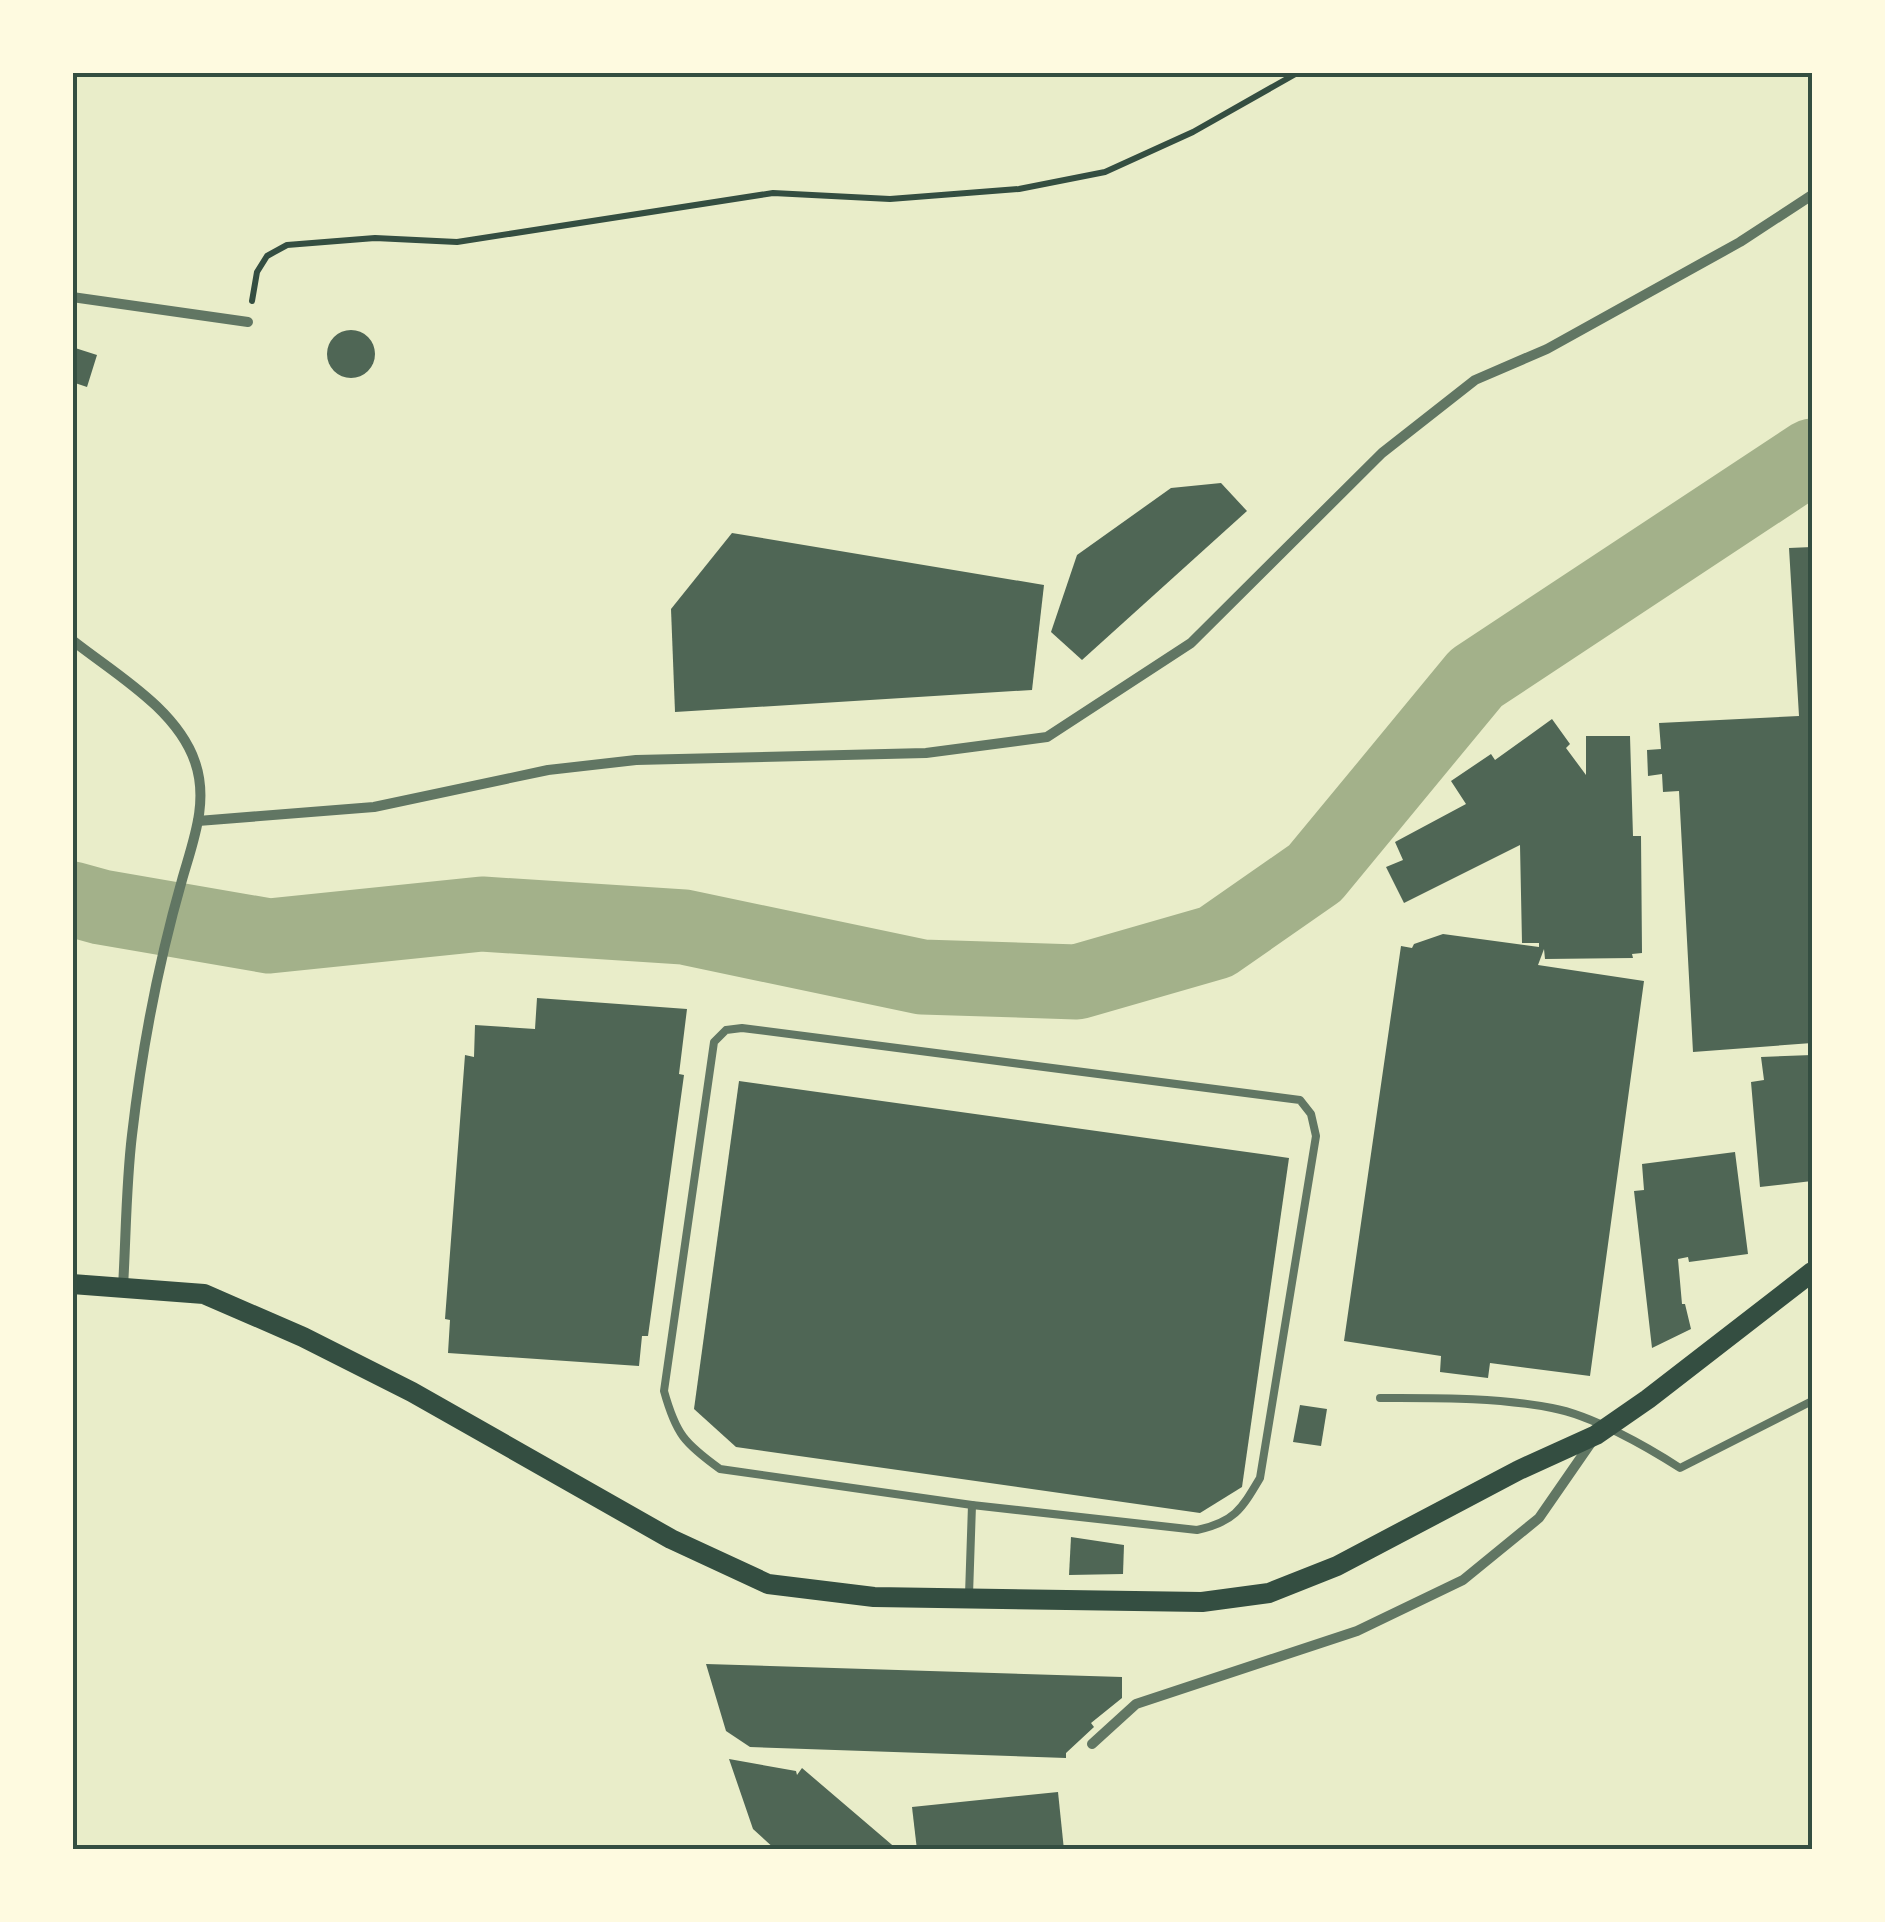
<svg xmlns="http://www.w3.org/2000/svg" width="1885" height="1922" viewBox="0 0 1885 1922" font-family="'Work Sans',sans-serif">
	<rect width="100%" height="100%" fill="#e9edc9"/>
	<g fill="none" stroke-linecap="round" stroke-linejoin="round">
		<polyline stroke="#a3b18a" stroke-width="75" points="72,899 101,907 269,936 482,914 684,927 922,977 1077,982 1216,942 1315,873 1476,678 1812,456"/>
	</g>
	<g fill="#4f6655">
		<circle cx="351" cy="354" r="24"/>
		<polygon points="72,347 97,355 87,387 72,382"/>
		<polygon points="1221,483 1247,511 1082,660 1051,632 1077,555 1171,488"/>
		<polygon points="732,533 1044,585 1032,690 675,712 671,609"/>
		<polygon points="1812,547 1812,1043 1693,1052 1679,791 1663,792 1662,774 1648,776 1647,750 1661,749 1659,723 1799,716 1789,548"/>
		<polygon points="1552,719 1570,744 1566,748 1586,775 1586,736 1630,736 1633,836 1641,836 1642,953 1632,954 1633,958 1545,959 1544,949 1538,965 1644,981 1590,1376 1490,1363 1488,1378 1440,1372 1441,1356 1344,1341 1401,946 1412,948 1414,944 1443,934 1539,947 1539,943 1522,943 1520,845 1404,903 1386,867 1403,860 1395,842 1466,804 1451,781 1491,754 1495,760"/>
		<polygon points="537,998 687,1009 679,1074 684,1075 648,1336 642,1336 639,1366 448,1353 450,1320 445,1319 465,1055 474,1057 475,1025 535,1029"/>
		<polygon points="1812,1055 1812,1181 1760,1187 1751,1082 1764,1080 1761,1057"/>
		<polygon points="739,1081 1289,1158 1242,1487 1200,1513 736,1447 694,1409"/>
		<polygon points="1735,1152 1748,1254 1689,1262 1688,1257 1678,1259 1682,1304 1685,1304 1691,1329 1652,1348 1634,1191 1644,1190 1642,1164"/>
		<polygon points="1300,1405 1327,1409 1321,1446 1293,1442"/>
		<polygon points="1071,1537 1124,1545 1123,1574 1069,1575"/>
		<polygon points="706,1664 1122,1677 1122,1698 1091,1723 1094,1727 1066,1753 1066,1758 750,1747 726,1731"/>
		<polygon points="729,1759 796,1771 797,1775 802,1768 898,1850 776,1850 753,1829"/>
		<polygon points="1058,1792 1064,1850 917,1850 912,1807"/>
	</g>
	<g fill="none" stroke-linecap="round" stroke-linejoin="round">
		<polyline stroke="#344e41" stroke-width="6" points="252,301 257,272 267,256 287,245 375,238 457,242 773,193 890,199 1019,189 1105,172 1193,132 1299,72"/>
		<g stroke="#617663" stroke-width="8">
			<path d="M 742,1028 L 1300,1100 L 1311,1114 L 1316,1136 L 1260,1478 C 1241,1510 1234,1522 1197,1530 L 972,1505 L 720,1469 C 684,1443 676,1434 664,1391 L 714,1042 L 726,1030 Z"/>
			<path d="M 1380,1398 C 1438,1398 1495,1397 1552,1408 C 1591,1415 1646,1446 1680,1468 L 1812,1401"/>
			<polyline points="969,1595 972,1505"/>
		</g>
		<g stroke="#617663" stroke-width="10">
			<polyline points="72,297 248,322"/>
			<path d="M 72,640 C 115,674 177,709 195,762 C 209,802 193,841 182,880 C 158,964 142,1048 132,1135 C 126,1185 126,1237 123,1287"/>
			<polyline points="198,821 374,807 548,770 636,760 926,753 1047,737 1191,643 1382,453 1475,380 1547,349 1740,242 1812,195"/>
			<polyline points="1092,1744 1136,1704 1357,1631 1463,1580 1539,1518 1593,1440"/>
		</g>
		<polyline stroke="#344e41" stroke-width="20" points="72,1284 204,1294 303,1337 412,1392 671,1539 768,1584 874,1597 1202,1602 1269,1593 1337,1566 1519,1470 1596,1435 1648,1399 1812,1272"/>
	</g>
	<rect width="1885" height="1922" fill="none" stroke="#fefae0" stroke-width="150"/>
	<rect x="75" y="75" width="1735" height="1772" fill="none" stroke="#344e41" stroke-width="4"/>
</svg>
